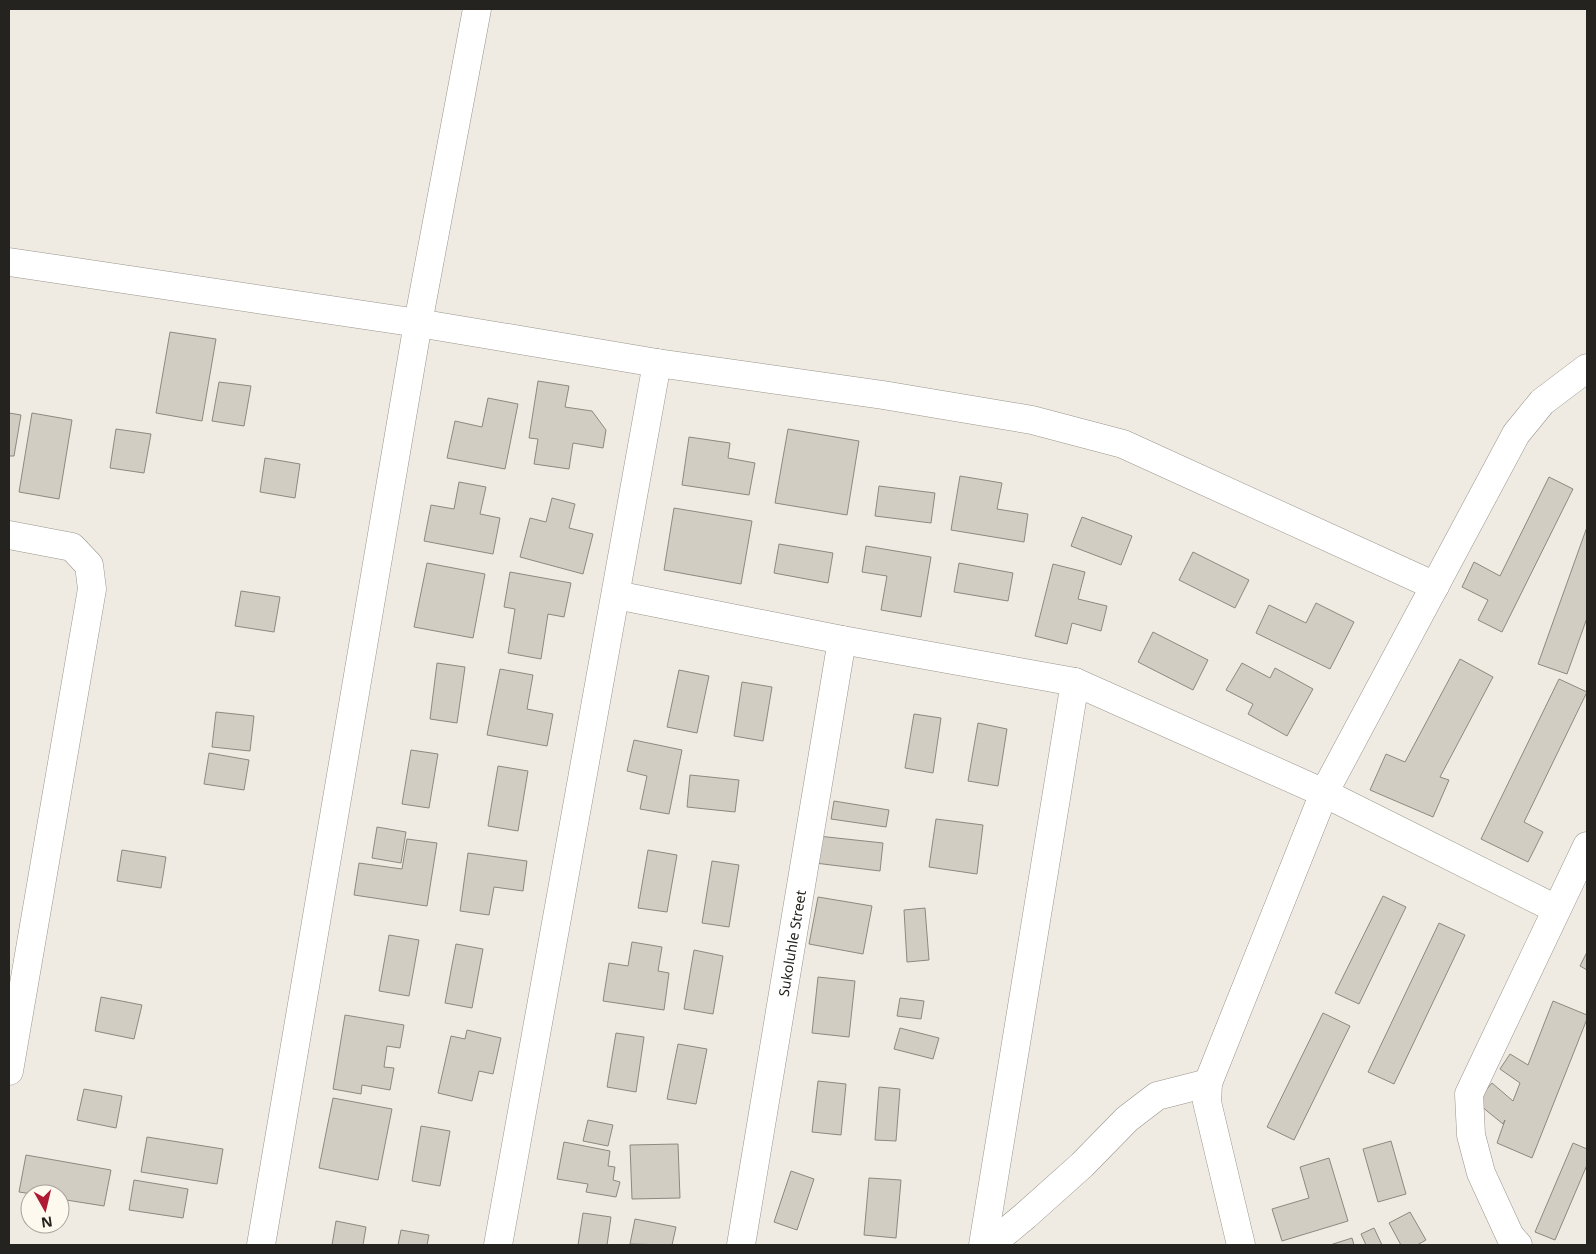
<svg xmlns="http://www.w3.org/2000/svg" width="1596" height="1254" viewBox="0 0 1596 1254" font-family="'Noto Sans',sans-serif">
	<rect width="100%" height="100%" fill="#f0ebe2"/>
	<g fill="#d2cdc3" stroke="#8d8980">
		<polygon points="170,332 216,339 202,421 156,413"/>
		<polygon points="538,381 569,386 565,407 592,411 606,430 603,448 573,443 569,469 534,464 538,439 529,438"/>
		<polygon points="219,382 251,386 244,426 212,421"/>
		<polygon points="488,398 518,404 505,469 447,458 455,421 482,427"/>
		<polygon points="9,413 21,415 14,456 9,456"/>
		<polygon points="32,413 72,420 59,499 19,492"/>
		<polygon points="116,429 151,434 144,473 110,468"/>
		<polygon points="788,429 859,441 847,515 775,503"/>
		<polygon points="689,437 730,443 728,458 755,463 749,495 682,485"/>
		<polygon points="265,458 300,464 295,498 260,492"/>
		<polygon points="960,476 1002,483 997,509 1028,514 1024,542 951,530"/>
		<polygon points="1549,477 1573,489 1502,632 1478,620 1488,600 1462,587 1474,562 1500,576"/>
		<polygon points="459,482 486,487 480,514 500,518 493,554 424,541 431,505 454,509"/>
		<polygon points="879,486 935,493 931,523 875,516"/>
		<polygon points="552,498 575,504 569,528 593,534 583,574 520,557 530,518 546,522"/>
		<polygon points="674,508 752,521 741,584 664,570"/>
		<polygon points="1082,517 1132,536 1121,565 1071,546"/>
		<polygon points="1587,527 1587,618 1567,674 1538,664"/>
		<polygon points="779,544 833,553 828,583 774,573"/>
		<polygon points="866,546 931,557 921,617 881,610 887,576 862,572"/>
		<polygon points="1193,552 1249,580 1235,608 1179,580"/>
		<polygon points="427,563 485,574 473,638 414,627"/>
		<polygon points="959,563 1013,573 1008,601 954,592"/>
		<polygon points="1053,564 1085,572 1078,599 1107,606 1101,631 1072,623 1067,644 1035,636"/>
		<polygon points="510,572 571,583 564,617 548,614 541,659 508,653 515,609 504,607"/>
		<polygon points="241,591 280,597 274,632 235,626"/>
		<polygon points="1316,603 1354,622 1330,669 1256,633 1269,605 1306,623"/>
		<polygon points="1153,632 1208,660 1193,690 1138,662"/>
		<polygon points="1460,659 1493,677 1440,777 1449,780 1433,817 1370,790 1386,754 1405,762"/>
		<polygon points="437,663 465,667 457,723 430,719"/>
		<polygon points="1242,663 1270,678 1275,668 1313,689 1287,736 1248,714 1253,704 1226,690"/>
		<polygon points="500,669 533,675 527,709 553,714 547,746 487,735"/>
		<polygon points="679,670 709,676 697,733 667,727"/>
		<polygon points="1559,679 1587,692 1524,822 1543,832 1528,862 1481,839"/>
		<polygon points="742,682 772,687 763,741 734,736"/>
		<polygon points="216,712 254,716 250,751 212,747"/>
		<polygon points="914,714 941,718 933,773 905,768"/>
		<polygon points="978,723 1007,729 998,786 968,781"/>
		<polygon points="634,740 682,750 669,814 640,809 647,776 627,771"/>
		<polygon points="411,750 438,754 429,808 402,804"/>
		<polygon points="209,753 249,760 244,790 204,784"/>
		<polygon points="498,766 528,771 518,831 488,826"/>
		<polygon points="690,775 739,780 735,812 687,807"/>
		<polygon points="834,801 889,810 886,827 831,819"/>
		<polygon points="936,819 983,825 977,874 929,867"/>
		<polygon points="377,827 406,832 401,863 372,858"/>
		<polygon points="818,836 883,843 880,871 815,863"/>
		<polygon points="407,839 437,843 427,906 354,895 359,863 402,869"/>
		<polygon points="122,850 166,857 161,888 117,881"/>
		<polygon points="648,850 677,855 667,912 638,908"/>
		<polygon points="468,853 527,861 523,891 494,887 489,915 460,911"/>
		<polygon points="712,861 739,865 729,927 702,923"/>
		<polygon points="1383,896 1406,907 1359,1004 1335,993"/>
		<polygon points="818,897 872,906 863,954 809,944"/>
		<polygon points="925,908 929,960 907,962 904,910"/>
		<polygon points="1439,923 1465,935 1394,1084 1368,1072"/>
		<polygon points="389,935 419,940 409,996 379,991"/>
		<polygon points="632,942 662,947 658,971 669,973 664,1010 603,1001 609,963 628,966"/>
		<polygon points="456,944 483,949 472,1008 445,1003"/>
		<polygon points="694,950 723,956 713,1014 684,1009"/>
		<polygon points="1587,952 1587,970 1580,966"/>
		<polygon points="818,977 855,981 849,1037 812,1033"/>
		<polygon points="101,997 142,1005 134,1039 95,1031"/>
		<polygon points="900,998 924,1001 921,1019 897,1016"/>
		<polygon points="1553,1001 1587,1015 1587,1019 1532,1158 1497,1143 1505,1120 1503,1124 1476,1102 1492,1083 1513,1101 1520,1083 1500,1069 1510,1054 1528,1065"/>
		<polygon points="1323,1013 1350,1026 1294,1140 1267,1127"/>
		<polygon points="345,1015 404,1025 400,1048 387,1046 384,1067 394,1068 390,1090 362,1085 361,1094 333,1089"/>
		<polygon points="900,1028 939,1038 933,1059 894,1049"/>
		<polygon points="467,1030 501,1038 493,1074 479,1071 472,1101 438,1093 451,1036 465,1039"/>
		<polygon points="616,1033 644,1037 636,1092 607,1087"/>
		<polygon points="678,1044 707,1049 696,1104 667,1099"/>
		<polygon points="818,1081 846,1084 841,1135 812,1132"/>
		<polygon points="879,1087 900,1089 896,1141 875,1140"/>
		<polygon points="84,1089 122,1096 116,1128 77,1120"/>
		<polygon points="333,1098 392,1109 378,1180 319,1168"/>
		<polygon points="588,1120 613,1125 608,1146 583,1141"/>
		<polygon points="421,1126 450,1131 440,1186 412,1181"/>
		<polygon points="147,1137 223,1149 217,1184 141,1172"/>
		<polygon points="1391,1141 1406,1194 1378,1202 1363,1149"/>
		<polygon points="564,1142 610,1151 608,1166 615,1167 613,1180 620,1182 616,1197 586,1192 588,1184 557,1179"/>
		<polygon points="1573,1143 1587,1149 1587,1165 1555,1240 1535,1232"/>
		<polygon points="678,1144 680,1198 632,1199 630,1145"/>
		<polygon points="26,1155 111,1170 104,1206 60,1199 60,1194 32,1194 19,1192"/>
		<polygon points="1329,1158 1348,1221 1282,1241 1272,1209 1309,1198 1300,1167"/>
		<polygon points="791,1171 814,1179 797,1230 774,1222"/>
		<polygon points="869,1178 901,1180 896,1238 864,1235"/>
		<polygon points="134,1180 188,1189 183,1218 129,1210"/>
		<polygon points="1410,1212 1426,1240 1417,1245 1401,1245 1389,1223"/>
		<polygon points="583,1213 611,1217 607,1245 578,1245"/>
		<polygon points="635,1219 676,1227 672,1245 630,1244"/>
		<polygon points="336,1221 366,1227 363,1245 332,1245"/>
		<polygon points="1374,1228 1382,1245 1366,1245 1361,1234"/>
		<polygon points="401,1230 429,1235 427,1245 398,1245"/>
		<polygon points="1352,1238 1354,1245 1330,1245"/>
	</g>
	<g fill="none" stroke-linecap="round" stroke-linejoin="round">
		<g stroke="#99958c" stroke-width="29">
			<g id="minor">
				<polyline points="9,262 418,323 657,363 883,395 1032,420 1123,444 1435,586"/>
				<polyline points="9,535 72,547 89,565 92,589 9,1071"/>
				<polyline points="616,595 842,640 1075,682 1324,793 1556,909"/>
				<polyline points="261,1245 418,323 477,9"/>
				<polyline points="498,1245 657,363"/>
				<path id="s1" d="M 741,1245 L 842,640"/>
				<polyline points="983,1245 1075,682"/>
				<polyline points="990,1245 1025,1216 1082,1165 1127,1119 1157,1096 1208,1083"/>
				<polyline points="1241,1245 1207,1102 1208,1083 1324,793 1516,434 1542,402 1587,368"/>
				<polyline points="1518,1245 1510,1236 1481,1173 1471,1135 1469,1094 1587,846"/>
			</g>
		</g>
		<use href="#minor" stroke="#fff" stroke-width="28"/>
	</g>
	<g text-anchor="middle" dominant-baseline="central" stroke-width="4.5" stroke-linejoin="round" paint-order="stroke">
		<g font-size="14" fill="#24231f" stroke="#fef9ef">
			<text stroke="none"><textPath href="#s1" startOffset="306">Sukoluhle Street</textPath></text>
		</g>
	</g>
	<rect width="1596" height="1254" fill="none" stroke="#24231f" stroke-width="20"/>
	<g transform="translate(45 1209) rotate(172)"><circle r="24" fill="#fef9ef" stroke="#a7a39c"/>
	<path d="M0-4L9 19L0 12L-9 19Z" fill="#ae1a33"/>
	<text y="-8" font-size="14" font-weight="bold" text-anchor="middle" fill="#24231f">N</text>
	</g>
</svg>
